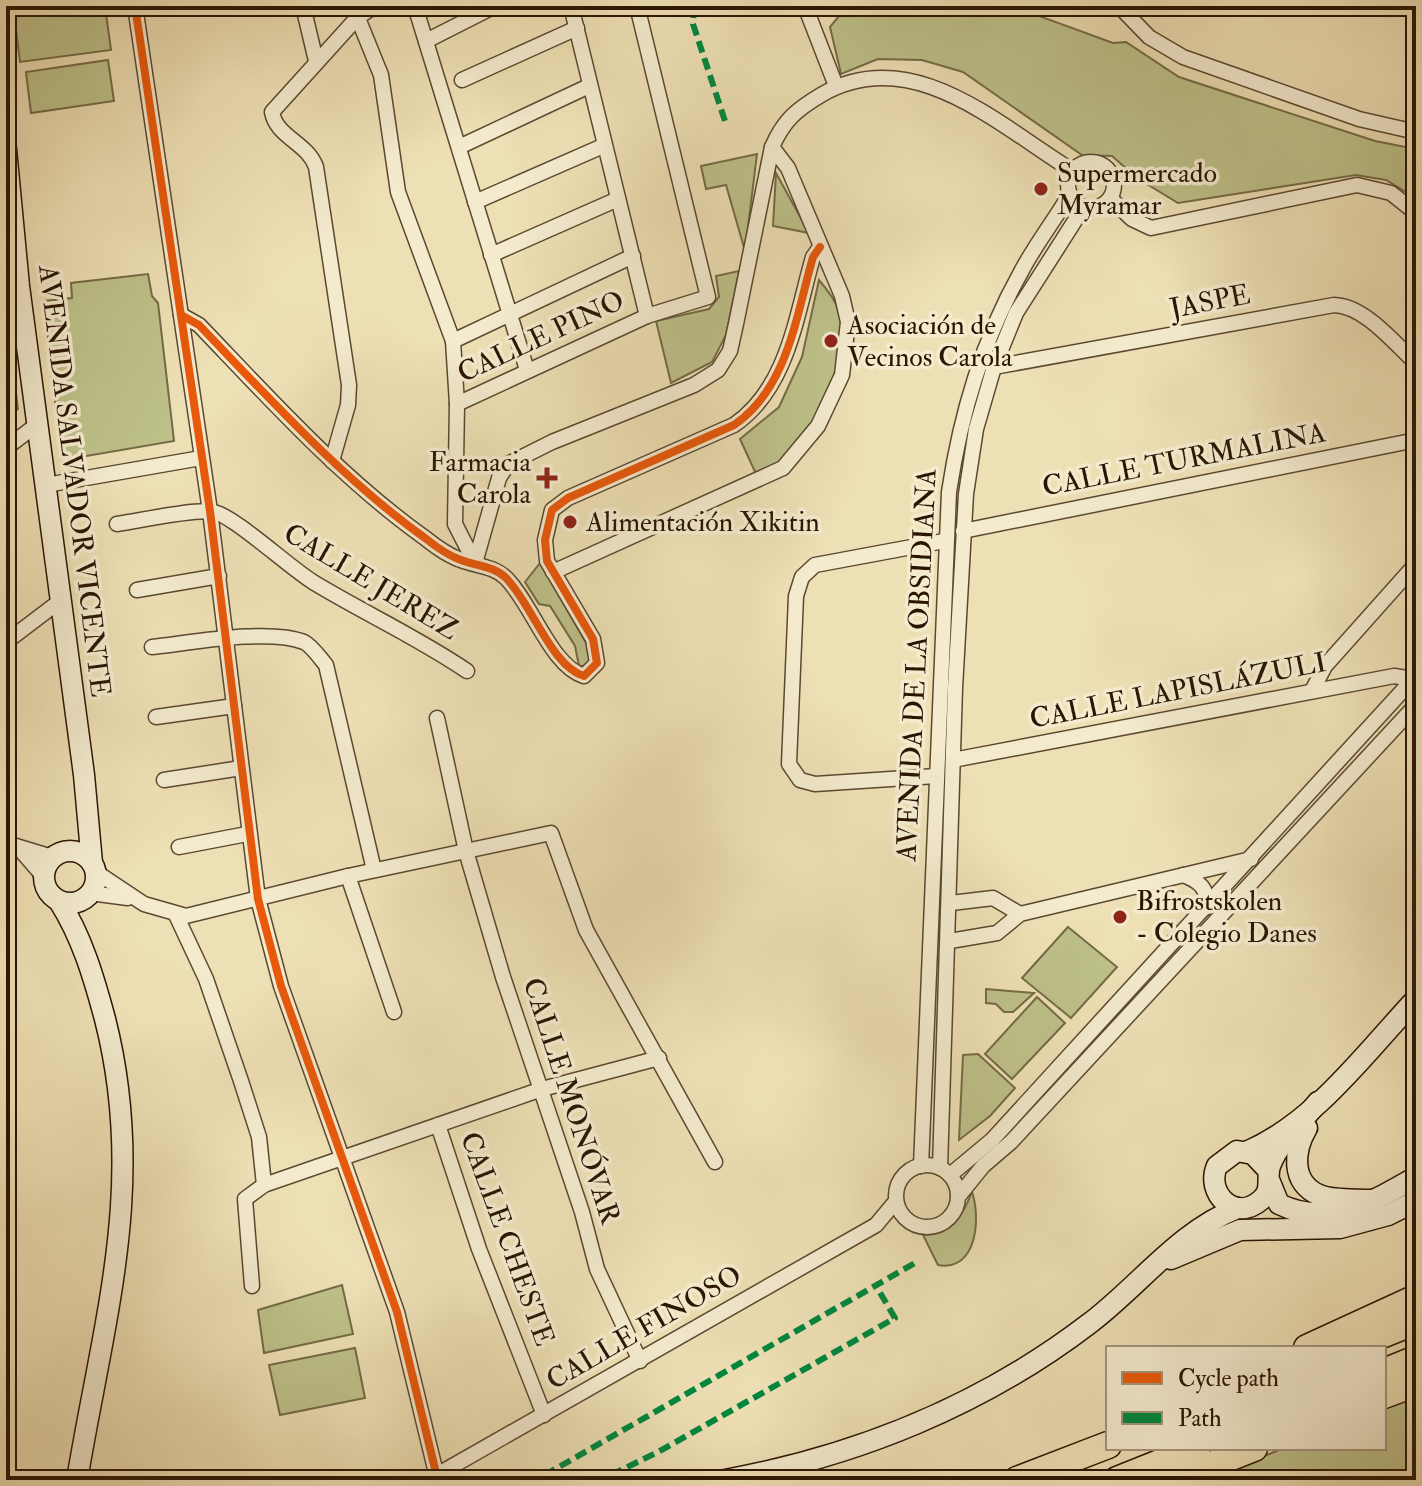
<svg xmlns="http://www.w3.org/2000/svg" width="1422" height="1486" viewBox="0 0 1422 1486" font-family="'IM FELL Double Pica',serif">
	<rect width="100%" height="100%" fill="#eee0b5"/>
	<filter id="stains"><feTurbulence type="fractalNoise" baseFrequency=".0025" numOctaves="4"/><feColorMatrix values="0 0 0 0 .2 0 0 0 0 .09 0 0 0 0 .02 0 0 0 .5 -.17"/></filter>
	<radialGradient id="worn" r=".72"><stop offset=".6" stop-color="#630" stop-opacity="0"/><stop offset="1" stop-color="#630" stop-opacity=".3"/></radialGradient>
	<g fill="#bec18a" stroke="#746b46" stroke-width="2">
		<polygon points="13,6 105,6 111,50 20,62"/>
		<polygon points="847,6 1012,6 1113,43 1126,42 1179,77 1375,141 1416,149 1416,198 1386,180 1356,175 1178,203 1137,178 1112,156 1082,155 963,72 922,60 878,59 841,74 830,27"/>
		<polygon points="108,60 114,101 31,113 26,72"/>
		<polygon points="757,154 745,251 726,185 706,189 701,166"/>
		<polygon points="776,173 809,233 773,226"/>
		<polygon points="739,271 726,335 712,362 671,383 656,321 709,309 719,297 716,276"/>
		<polygon points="148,274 152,296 158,303 174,441 69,459 61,455 44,301 72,298 71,283"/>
		<path d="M 819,280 C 829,292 841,307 842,324 C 845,366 813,438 779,463 C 773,468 764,471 756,474 L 740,439 L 779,407 L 802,357 Z"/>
		<polygon points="6,310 18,409 6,418"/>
		<polygon points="540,563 589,648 591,661 586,666 579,666 575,646 550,606 539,604 525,582"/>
		<polygon points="1068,927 1117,967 1071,1018 1022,978"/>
		<polygon points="986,989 1034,993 1013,1012 1004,1012 996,1004 986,1003"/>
		<polygon points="1037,997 1065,1023 1012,1079 985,1054"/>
		<polygon points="978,1054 1015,1088 990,1116 959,1140 963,1055"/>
		<path d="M 972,1192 C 981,1218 977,1272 938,1265 L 923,1235 C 952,1234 962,1217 972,1192 Z"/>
		<polygon points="342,1285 353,1334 264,1353 258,1310"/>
		<polygon points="355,1348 365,1398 280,1415 269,1365"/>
		<polygon points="1416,1395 1416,1480 1205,1480 1284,1448 1384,1448 1384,1407"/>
	</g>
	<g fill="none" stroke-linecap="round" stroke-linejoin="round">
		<g stroke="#5b4830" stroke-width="17">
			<g id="street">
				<polyline points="135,6 210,511 258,899 281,986 397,1312 436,1473"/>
				<polyline points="303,6 316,61"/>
				<polyline points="353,6 381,75 398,192 453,341 457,404 455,524 475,563"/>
				<polyline points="415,6 527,370"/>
				<polyline points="571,6 647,316"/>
				<polyline points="805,6 836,86"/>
				<polyline points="1119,6 1149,37 1183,57 1359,119 1416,132"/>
				<polyline points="426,41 495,6"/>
				<polyline points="462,80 577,28"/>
				<polyline points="459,147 589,86"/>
				<circle cx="1091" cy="185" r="23"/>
				<polyline points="1110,198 1132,219 1151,228 1357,185 1391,193 1416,213"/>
				<polyline points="475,202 603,146"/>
				<polyline points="491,255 618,199"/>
				<path d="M 181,315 L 199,325 C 270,399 341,478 425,538 C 435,546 449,556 461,560 C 476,566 494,566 506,578 C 532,604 551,666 584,676 L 597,663 L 593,639 L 547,561 L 545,540 L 552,510 L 568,498 L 734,425 C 788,388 796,316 813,257 L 820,247"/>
				<polyline points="453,341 633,256"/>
				<path d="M 994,367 L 1334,305 C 1365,306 1394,343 1416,363"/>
				<polyline points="457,404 647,316 708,297 637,6"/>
				<polyline points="6,448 39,423"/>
				<path d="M 332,461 L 348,405 L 349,385 L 316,167 C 308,143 276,137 272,112 L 357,18 L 375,6"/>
				<polyline points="46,485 201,458"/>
				<path d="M 117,524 C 139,521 196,508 214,512 C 235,517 289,567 313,582 C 364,613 417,637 467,671"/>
				<polyline points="963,531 1416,440"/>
				<path d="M 475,563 L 499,478 L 508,464 L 552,442 L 694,385 L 718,370 L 730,351 L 736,324 L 772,147 C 784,120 796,110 821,95 C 912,42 998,125 1073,171"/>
				<polyline points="553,572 783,468 818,426 842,375 848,322 842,296 788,168 772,147"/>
				<polyline points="137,590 219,576"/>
				<polyline points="6,642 60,601"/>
				<path d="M 152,647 C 190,643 269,628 304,642 C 312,646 320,658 326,665 L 374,870"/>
				<polyline points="1312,691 1325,666 1416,564"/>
				<polyline points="156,717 234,706"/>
				<polyline points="437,718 466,851 503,977 582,1212 597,1269 640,1361"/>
				<polyline points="953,760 1394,676 1413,679"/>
				<polyline points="936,776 815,784 800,780 789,764 796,596 802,577 815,565 944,541"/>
				<polyline points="164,780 241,768"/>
				<polyline points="6,843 52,857"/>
				<polyline points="179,847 247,834"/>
				<polyline points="23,853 43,876"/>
				<polyline points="96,872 144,904 186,916 348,876 551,833 586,930 715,1162"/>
				<path d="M 1183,875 C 1199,881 1210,889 1205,908"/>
				<polyline points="348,876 394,1012"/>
				<polyline points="90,893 128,898"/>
				<polyline points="951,903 993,898 1020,914"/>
				<polyline points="176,915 206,979 241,1081 259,1137 264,1185"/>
				<polyline points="950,941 997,933 1020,914 1251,859"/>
				<polyline points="438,1125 479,1249 544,1415"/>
				<circle cx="927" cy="1196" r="31"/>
				<path d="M 921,1166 L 949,492 C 961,413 982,342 1021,272 C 1035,245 1054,221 1070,194"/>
				<polyline points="940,1168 955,688 966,494 976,429 994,367 1016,313 1083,208"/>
				<polyline points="950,1175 992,1140 1416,676"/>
				<polyline points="958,1197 983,1166 1011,1142 1416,705"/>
				<polyline points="252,1286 245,1199 264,1185 542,1089 659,1058"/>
				<polyline points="428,1480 876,1225 896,1201"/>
			</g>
		</g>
		<g stroke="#2a1503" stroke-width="23">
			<g id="secondary">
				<polyline points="6,149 19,286 84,775 92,863"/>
				<circle cx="70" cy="877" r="26"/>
				<path d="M 59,901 C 82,937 94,978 105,1019 C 147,1184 104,1318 77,1480"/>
				<path d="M 1307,1128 C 1294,1150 1290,1182 1319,1195 C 1333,1201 1355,1199 1371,1200"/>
				<path d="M 1246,1152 C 1315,1123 1366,1052 1416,999"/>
				<path d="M 1269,1171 L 1253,1154 L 1237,1151 L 1217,1166 C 1205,1193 1235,1223 1261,1200 C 1273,1190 1266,1179 1270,1166 C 1278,1143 1303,1121 1318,1102"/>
				<path d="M 1270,1182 L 1279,1204 C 1328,1228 1373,1202 1416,1177"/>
				<polyline points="1171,1259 1240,1230 1340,1228 1388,1215 1416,1201"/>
				<path d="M 725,1480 C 857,1456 983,1405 1090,1323 C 1140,1285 1179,1231 1238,1208"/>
			</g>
		</g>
		<g stroke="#2a1503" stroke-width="29">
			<g id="highway">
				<polyline points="1307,1348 1416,1298"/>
				<polyline points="1349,1348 1416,1321"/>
				<polyline points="1384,1372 1416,1359"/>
				<polyline points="1384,1395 1416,1383"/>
				<polyline points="1017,1480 1108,1445"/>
				<polyline points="1117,1480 1197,1448"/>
				<polyline points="1173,1480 1254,1448"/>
			</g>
		</g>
		<use href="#street" stroke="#f4ebcf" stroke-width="14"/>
		<use href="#secondary" stroke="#f4ebcf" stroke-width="20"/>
		<use href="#highway" stroke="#eee0b5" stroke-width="26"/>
		<g stroke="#00873e" stroke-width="6" stroke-dasharray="12 6" stroke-linecap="butt">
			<polyline points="694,6 693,24 725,121"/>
			<polyline points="611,1475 658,1452 895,1318 875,1284"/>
			<polyline points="546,1477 550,1472 915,1263"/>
		</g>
		<g stroke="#f4ebcf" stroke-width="13">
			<g id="cycleway">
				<polyline points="135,6 210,511 258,899 281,986 397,1312 436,1473"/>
				<path d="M 181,315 L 199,325 C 270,399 341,478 425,538 C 435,546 449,556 461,560 C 476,566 494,566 506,578 C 532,604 551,666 584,676 L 597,663 L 593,639 L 547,561 L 545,540 L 552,510 L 568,498 L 734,425 C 788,388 796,316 813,257 L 820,247"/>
			</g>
		</g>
		<use href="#cycleway" stroke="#e8590c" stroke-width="8"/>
	</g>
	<g fill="#8f2418" stroke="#f4ebcf" stroke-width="3">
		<circle cx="1041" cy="189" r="8"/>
		<circle cx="831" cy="341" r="8"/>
		<path d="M543 466h8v8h8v8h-8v8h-8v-8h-8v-8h8z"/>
		<circle cx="570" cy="522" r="8"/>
		<circle cx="1120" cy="917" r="8"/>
	</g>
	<g text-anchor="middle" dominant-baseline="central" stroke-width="7" stroke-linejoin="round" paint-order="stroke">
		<g font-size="28" fill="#2a1503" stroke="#f4ebcf" text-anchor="start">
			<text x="1057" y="173">Supermercado<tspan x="1057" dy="32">Myramar</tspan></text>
			<text x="847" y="325">Asociación de<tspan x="847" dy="32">Vecinos Carola</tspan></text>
			<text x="531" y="462" text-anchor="end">Farmacia<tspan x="531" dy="32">Carola</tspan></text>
			<text x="586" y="522">Alimentación Xikitin</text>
			<text x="1136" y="901">Bifrostskolen<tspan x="1136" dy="32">- Colegio Danes</tspan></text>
		</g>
		<g font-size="28" fill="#2a1503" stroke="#f4ebcf">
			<text transform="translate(1210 302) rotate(-11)">JASPE</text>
			<text transform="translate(541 337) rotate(-25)">CALLE PINO</text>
			<text transform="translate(1184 460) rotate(-11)">CALLE TURMALINA</text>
			<text transform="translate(74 481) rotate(83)">AVENIDA SALVADOR VICENTE</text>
			<text transform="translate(371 582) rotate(31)">CALLE JEREZ</text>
			<text transform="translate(917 665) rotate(-87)">AVENIDA DE LA OBSIDIANA</text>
			<text transform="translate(1178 691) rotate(-11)">CALLE LAPISLÁZULI</text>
			<text transform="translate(571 1101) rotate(72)">CALLE MONÓVAR</text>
			<text transform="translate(507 1239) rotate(70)">CALLE CHESTE</text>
			<text transform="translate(644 1328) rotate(-30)">CALLE FINOSO</text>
		</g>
	</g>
	<rect width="1422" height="1486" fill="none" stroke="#eee0b5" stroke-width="32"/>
	<rect x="8" y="8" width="1406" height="1470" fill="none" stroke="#2a1503" stroke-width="4"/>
	<rect x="16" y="16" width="1390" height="1454" fill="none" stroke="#2a1503" stroke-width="2"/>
	<rect x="1106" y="1346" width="280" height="104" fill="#f4ebcf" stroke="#a3957d" stroke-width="2"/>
	<rect x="1122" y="1372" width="40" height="12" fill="#e8590c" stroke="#a3957d" stroke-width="2"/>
	<text x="1178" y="1386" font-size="24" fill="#2a1503">Cycle path</text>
	<rect x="1122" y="1412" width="40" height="12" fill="#00873e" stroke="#a3957d" stroke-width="2"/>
	<text x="1178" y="1426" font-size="24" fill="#2a1503">Path</text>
	<rect width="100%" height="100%" filter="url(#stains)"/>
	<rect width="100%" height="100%" fill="url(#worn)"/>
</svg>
